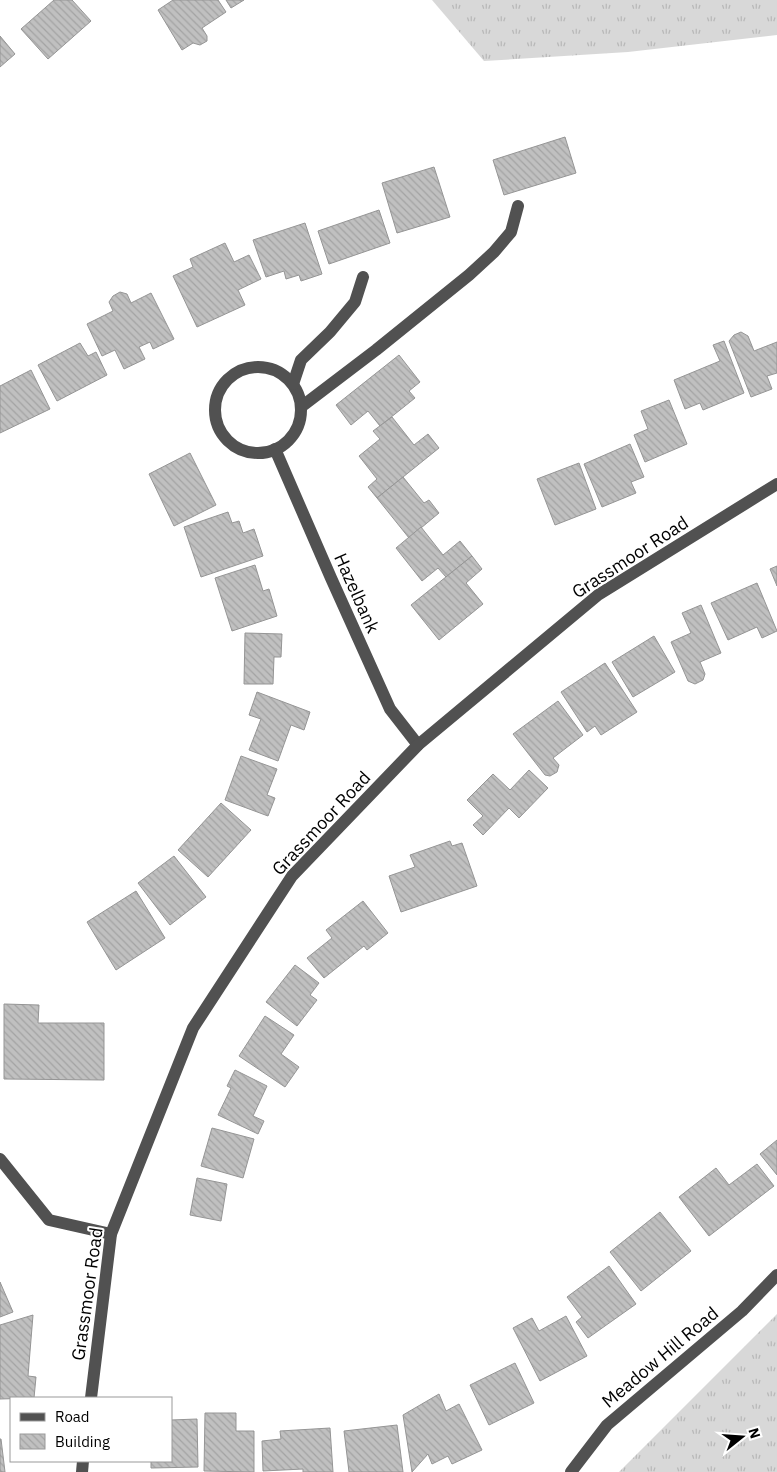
<svg xmlns="http://www.w3.org/2000/svg" width="777" height="1472" viewBox="0 0 777 1472" font-family="'IBM Plex Sans',sans-serif">
	<defs>
		<pattern id="grass-tufts" width="24" height="20" patternUnits="userSpaceOnUse" patternTransform="scale(1.25)"><rect width="24" height="20" fill="#d8d8d8"/><path d="M3 7l-1-3M5 7V3M7 7l1-3M15 17l-1-3M17 17v-4M19 17l1-3" fill="none" stroke="#b8b8b8"/></pattern>
		<pattern id="building-back-hatch" width="6" height="6" patternUnits="userSpaceOnUse" patternTransform="scale(1.25)"><rect width="6" height="6" fill="#c0c0c0"/><path d="M-1 5l2 2M0 0l6 6M5-1l2 2" fill="none" stroke="#a3a3a3"/></pattern>
	</defs>
	<rect width="100%" height="100%" fill="#fff"/>
	<g fill="url(#grass-tufts)">
		<polygon points="432,0 777,0 777,35 628,52 484,61"/>
		<polygon points="777,1314 777,1472 619,1472"/>
	</g>
	<g fill="url(#building-back-hatch)" stroke="#959595">
		<polygon points="54,0 72,0 91,21 48,59 21,29"/>
		<polygon points="173,0 218,0 226,12 202,28 207,36 207,41 200,45 193,43 182,50 158,10"/>
		<polygon points="226,0 244,0 231,8"/>
		<polygon points="0,36 15,54 0,67"/>
		<polygon points="565,137 576,173 504,195 493,160"/>
		<polygon points="434,167 450,217 397,233 382,183"/>
		<polygon points="379,210 390,243 329,264 318,231"/>
		<polygon points="305,223 322,274 301,281 299,275 286,279 284,271 266,277 253,240"/>
		<polygon points="225,243 234,262 249,255 261,279 238,290 245,305 197,327 173,276 193,267 190,259"/>
		<polygon points="120,292 127,294 131,303 151,293 174,339 153,349 150,342 139,347 145,359 124,369 115,350 102,356 87,324 113,311 109,302 113,296"/>
		<polygon points="741,332 748,336 754,351 777,342 777,373 767,376 772,389 751,397 729,341 734,335"/>
		<polygon points="724,341 744,393 703,410 700,403 685,409 674,380 720,361 713,345"/>
		<polygon points="80,343 88,356 96,352 107,375 57,401 38,365"/>
		<polygon points="399,355 420,382 409,391 415,398 380,426 368,411 351,425 336,405"/>
		<polygon points="31,370 50,409 0,433 0,386"/>
		<polygon points="669,400 687,444 645,462 634,435 648,429 641,411"/>
		<polygon points="392,417 414,445 428,434 439,448 377,498 368,487 377,479 359,456 380,439 373,431"/>
		<polygon points="630,444 644,477 631,482 636,493 602,507 584,464"/>
		<polygon points="190,453 216,505 174,526 149,474"/>
		<polygon points="579,463 596,509 555,525 537,479"/>
		<polygon points="403,477 424,503 429,500 439,513 409,538 377,498"/>
		<polygon points="228,512 232,523 239,521 243,533 254,529 263,556 201,577 184,527"/>
		<polygon points="421,527 443,555 460,541 472,556 446,577 438,568 422,581 396,548"/>
		<polygon points="472,556 482,569 466,583 483,604 439,640 411,605"/>
		<polygon points="255,565 263,591 269,589 277,616 232,631 215,578"/>
		<polygon points="777,566 777,586 770,569"/>
		<polygon points="757,583 777,631 762,638 757,627 728,640 711,603"/>
		<polygon points="701,605 721,653 700,662 705,674 703,680 695,684 688,681 671,642 691,633 682,613"/>
		<polygon points="245,633 282,634 281,657 274,657 273,684 244,684"/>
		<polygon points="654,636 675,672 633,697 612,662"/>
		<polygon points="605,663 637,712 601,735 595,726 587,732 561,692"/>
		<polygon points="257,692 310,712 304,730 291,725 278,761 249,750 261,719 249,715"/>
		<polygon points="558,701 583,735 553,758 559,765 557,772 550,776 545,775 513,734"/>
		<polygon points="241,756 277,769 267,795 275,798 268,816 225,800"/>
		<polygon points="529,770 548,788 519,818 509,808 483,835 473,825 483,816 467,800 493,774 510,790"/>
		<polygon points="221,803 251,830 208,877 178,850"/>
		<polygon points="450,841 452,846 462,843 477,886 401,912 389,876 415,867 410,855"/>
		<polygon points="174,856 206,897 170,925 138,883"/>
		<polygon points="136,891 165,938 116,970 87,922"/>
		<polygon points="363,901 388,933 367,950 364,946 324,978 307,958 332,938 326,930"/>
		<polygon points="295,965 319,983 310,995 317,1000 297,1026 266,1002"/>
		<polygon points="4,1004 39,1005 38,1023 104,1023 104,1080 4,1079"/>
		<polygon points="265,1016 294,1035 281,1054 299,1067 285,1087 239,1056"/>
		<polygon points="235,1070 267,1086 253,1116 264,1121 258,1134 218,1115 231,1088 227,1086"/>
		<polygon points="212,1128 254,1139 243,1178 201,1166"/>
		<polygon points="777,1140 777,1175 760,1154"/>
		<polygon points="757,1164 774,1186 709,1236 679,1197 716,1168 729,1185"/>
		<polygon points="197,1178 227,1184 221,1221 190,1215"/>
		<polygon points="660,1212 691,1251 641,1291 610,1252"/>
		<polygon points="609,1266 636,1304 588,1338 576,1322 582,1317 567,1297"/>
		<polygon points="0,1282 13,1312 0,1317"/>
		<polygon points="33,1315 28,1376 36,1377 34,1398 0,1399 0,1325"/>
		<polygon points="566,1316 587,1356 540,1381 513,1328 532,1318 539,1331"/>
		<polygon points="515,1363 534,1403 489,1425 470,1385"/>
		<polygon points="439,1394 446,1411 459,1404 482,1450 452,1464 448,1456 432,1464 428,1454 412,1472 403,1415"/>
		<polygon points="205,1413 236,1413 236,1431 254,1431 254,1472 204,1471"/>
		<polygon points="197,1419 198,1467 151,1468 151,1461 171,1461 171,1420"/>
		<polygon points="397,1425 403,1472 349,1472 344,1431"/>
		<polygon points="330,1428 333,1472 303,1472 303,1469 263,1471 262,1441 281,1439 280,1431"/>
		<polygon points="0,1439 1,1439 5,1472 0,1472"/>
	</g>
	<g fill="none" stroke-linecap="round" stroke-linejoin="round">
		<g stroke="#515151" stroke-width="12">
			<circle cx="258" cy="410" r="43"/>
			<polyline points="293,384 301,360 330,332 355,302 363,277"/>
			<polyline points="301,407 376,350 469,275 494,252 511,232 518,206"/>
			<polyline points="275,449 331,578 390,709 418,745"/>
			<polyline points="0,1159 49,1220 111,1234"/>
			<polyline points="91,1398 111,1234 193,1028 292,876 418,745 598,595 777,484"/>
			<polyline points="82,1472 83,1461"/>
			<polyline points="571,1472 607,1425 742,1311 777,1275"/>
		</g>
	</g>
	<g text-anchor="middle" dominant-baseline="central" stroke-width="4" stroke-linejoin="round" paint-order="stroke">
		<g font-size="18" fill="#000" stroke="#fff">
			<text transform="translate(630 557) rotate(-33)">Grassmoor Road</text>
			<text transform="translate(357 593) rotate(66)">Hazelbank</text>
			<text transform="translate(321 823) rotate(-47)">Grassmoor Road</text>
			<text transform="translate(87 1294) rotate(-82)">Grassmoor Road</text>
			<text transform="translate(660 1357) rotate(-40)">Meadow Hill Road</text>
		</g>
	</g>
	<rect x="10" y="1397" width="162" height="65" fill="#ffffff" stroke="#999999"/>
	<rect x="20" y="1413" width="25" height="8" fill="#515151" stroke="#999999"/>
	<text x="55" y="1422" font-size="15" fill="#000000">Road</text>
	<rect x="20" y="1434" width="25" height="15" fill="url(#building-back-hatch)" stroke="#999999"/>
	<text x="55" y="1447" font-size="15" fill="#000000">Building</text>
	<g transform="translate(742 1437) rotate(73)" stroke="#ffffff" stroke-width="4" paint-order="stroke">
	<path d="M0-4L9 19L0 12L-9 19Z" fill="#000000"/>
	<text y="-8" font-size="14" font-weight="bold" text-anchor="middle" fill="#000000">N</text>
	</g>
</svg>
